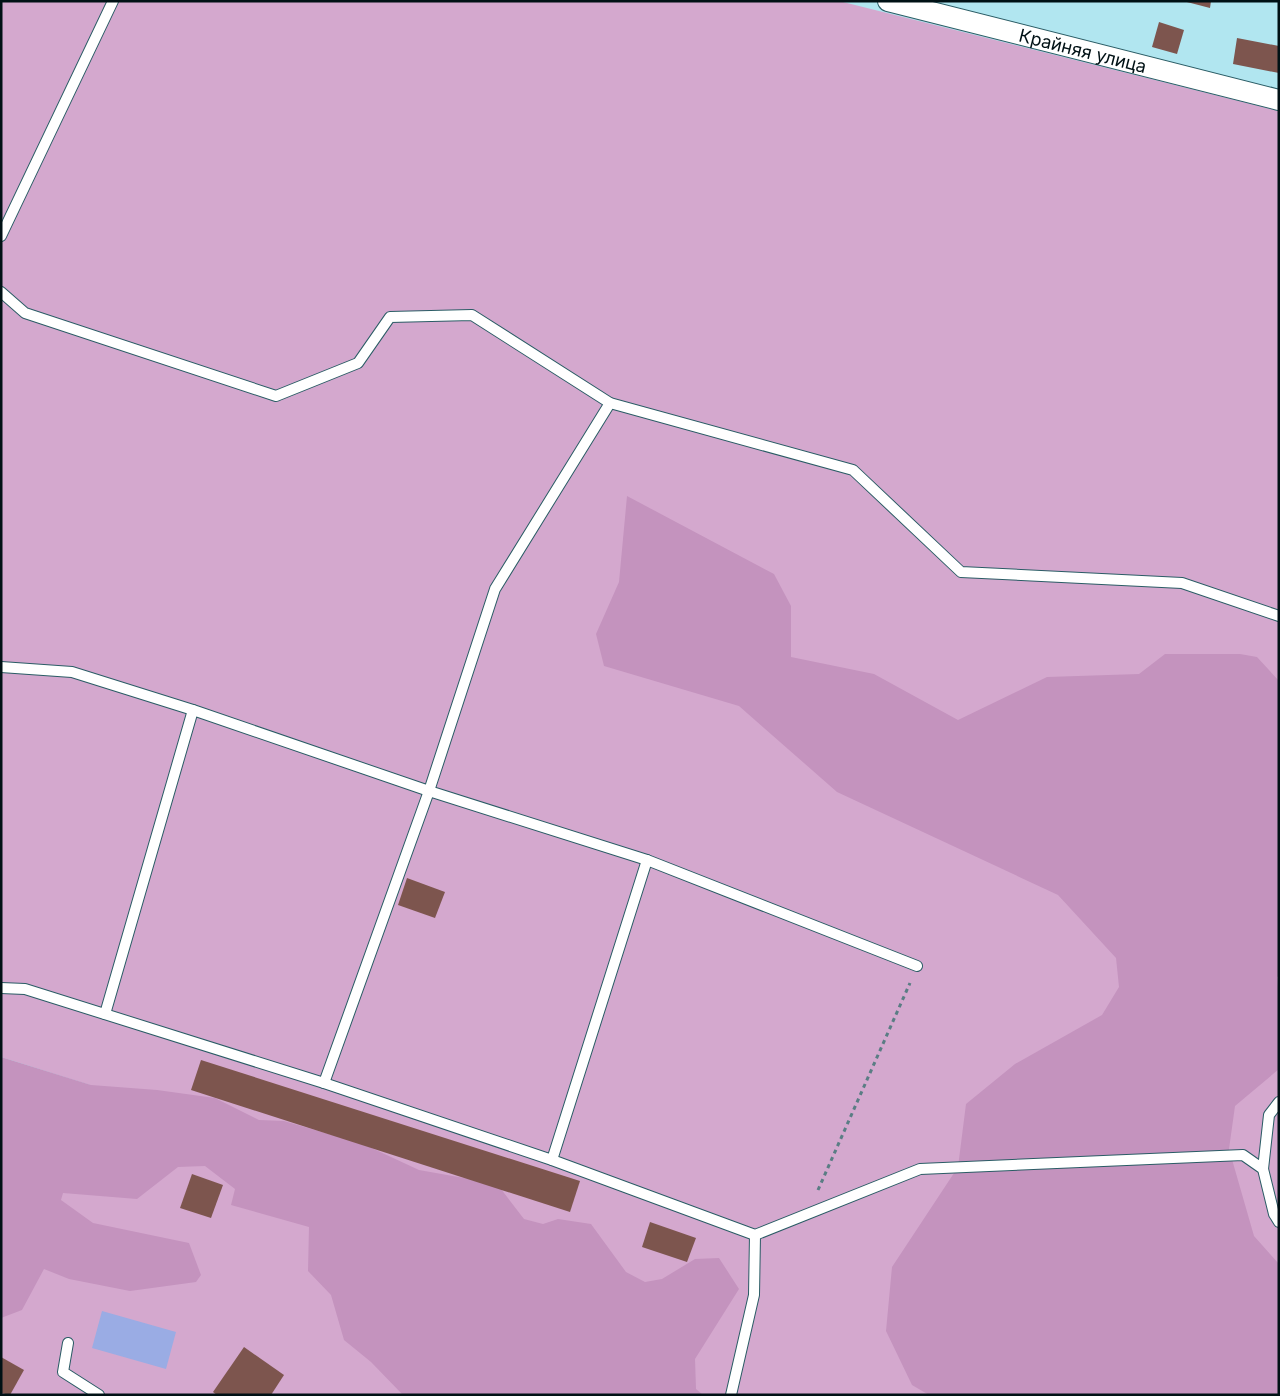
<svg xmlns="http://www.w3.org/2000/svg" width="1280" height="1396" viewBox="0 0 1280 1396" font-family="Inter,sans-serif">
	<rect width="100%" height="100%" fill="#b1e6f0"/>
	<polygon fill="#d4a8ce" points="1,1 839,1 1279,111 1279,1395 1,1395 1,1187 90,1085 1,1057"/>
	<g fill="#c493be">
		<polygon points="627,496 774,574 791,606 791,657 874,674 958,720 1047,677 1139,674 1165,654 1240,654 1257,657 1279,681 1279,976 1277,977 1279,997 1279,1069 1235,1106 1229,1149 1254,1236 1279,1264 1279,1395 929,1395 912,1385 886,1331 892,1267 958,1167 966,1104 1015,1064 1102,1015 1119,987 1116,958 1058,895 837,792 739,706 604,666 596,634 619,582"/>
		<polygon points="1,1057 91,1085 157,1090 215,1098 259,1120 284,1121 363,1144 419,1170 481,1181 501,1189 524,1219 543,1224 558,1219 591,1224 626,1272 645,1282 662,1279 695,1259 719,1258 739,1289 695,1359 696,1389 703,1395 403,1395 371,1362 344,1340 331,1295 308,1271 309,1227 231,1205 235,1189 205,1166 178,1167 137,1199 63,1193 61,1200 93,1223 189,1243 201,1275 196,1282 130,1291 69,1279 44,1269 22,1310 1,1318"/>
	</g>
	<polygon fill="#9aace4" points="102,1311 176,1332 166,1369 92,1348"/>
	<g fill="#7d554e">
		<polygon points="1183,1 1211,1 1210,8"/>
		<polygon points="1159,22 1184,30 1177,54 1152,47"/>
		<polygon points="1237,38 1279,46 1279,73 1233,64"/>
		<polygon points="407,878 445,892 435,918 398,905"/>
		<polygon points="201,1060 580,1181 570,1212 191,1090"/>
		<polygon points="192,1174 223,1185 211,1218 180,1208"/>
		<polygon points="650,1222 696,1238 687,1262 642,1247"/>
		<polygon points="244,1347 284,1375 271,1395 217,1395 213,1392"/>
		<polygon points="1,1357 24,1370 10,1395 1,1393"/>
	</g>
	<g fill="none" stroke-linecap="round" stroke-linejoin="round">
		<g stroke="#2a5c65" stroke-width="12">
			<g id="service">
				<polyline points="1,236 113,1"/>
				<polyline points="1,292 25,313 276,396 358,363 390,317 472,315 610,403 853,470 961,572 1182,583 1279,616"/>
				<polyline points="1,667 72,672 193,710 429,791 647,860 917,966"/>
				<polyline points="1,988 25,989 324,1083 552,1160 755,1235 920,1169 1243,1155 1263,1169 1274,1214 1279,1222"/>
				<polyline points="105,1014 193,710"/>
				<polyline points="324,1083 429,791 495,589 610,403"/>
				<polyline points="552,1160 647,860"/>
				<polyline points="1263,1169 1269,1115 1279,1102"/>
				<polyline points="68,1343 63,1372 99,1395"/>
				<polyline points="731,1395 754,1295 755,1235"/>
			</g>
		</g>
		<g stroke="#2a5c65" stroke-width="22">
			<g id="minor">
				<path id="s1" d="M 888,1 L 1279,100"/>
			</g>
		</g>
		<polyline stroke="#5a7d84" stroke-width="3" stroke-dasharray="4 4" stroke-linecap="butt" points="818,1190 910,983"/>
		<use href="#service" stroke="#fff" stroke-width="10"/>
		<use href="#minor" stroke="#fff" stroke-width="20"/>
	</g>
	<g text-anchor="middle" dominant-baseline="central" stroke-width="5" stroke-linejoin="round" paint-order="stroke">
		<g font-size="18" fill="#001115" stroke="#bef3fd">
			<text stroke="none"><textPath href="#s1" startOffset="201">Крайняя улица</textPath></text>
		</g>
	</g>
	<rect width="1280" height="1396" fill="none" stroke="#001115" stroke-width="5"/>
</svg>
